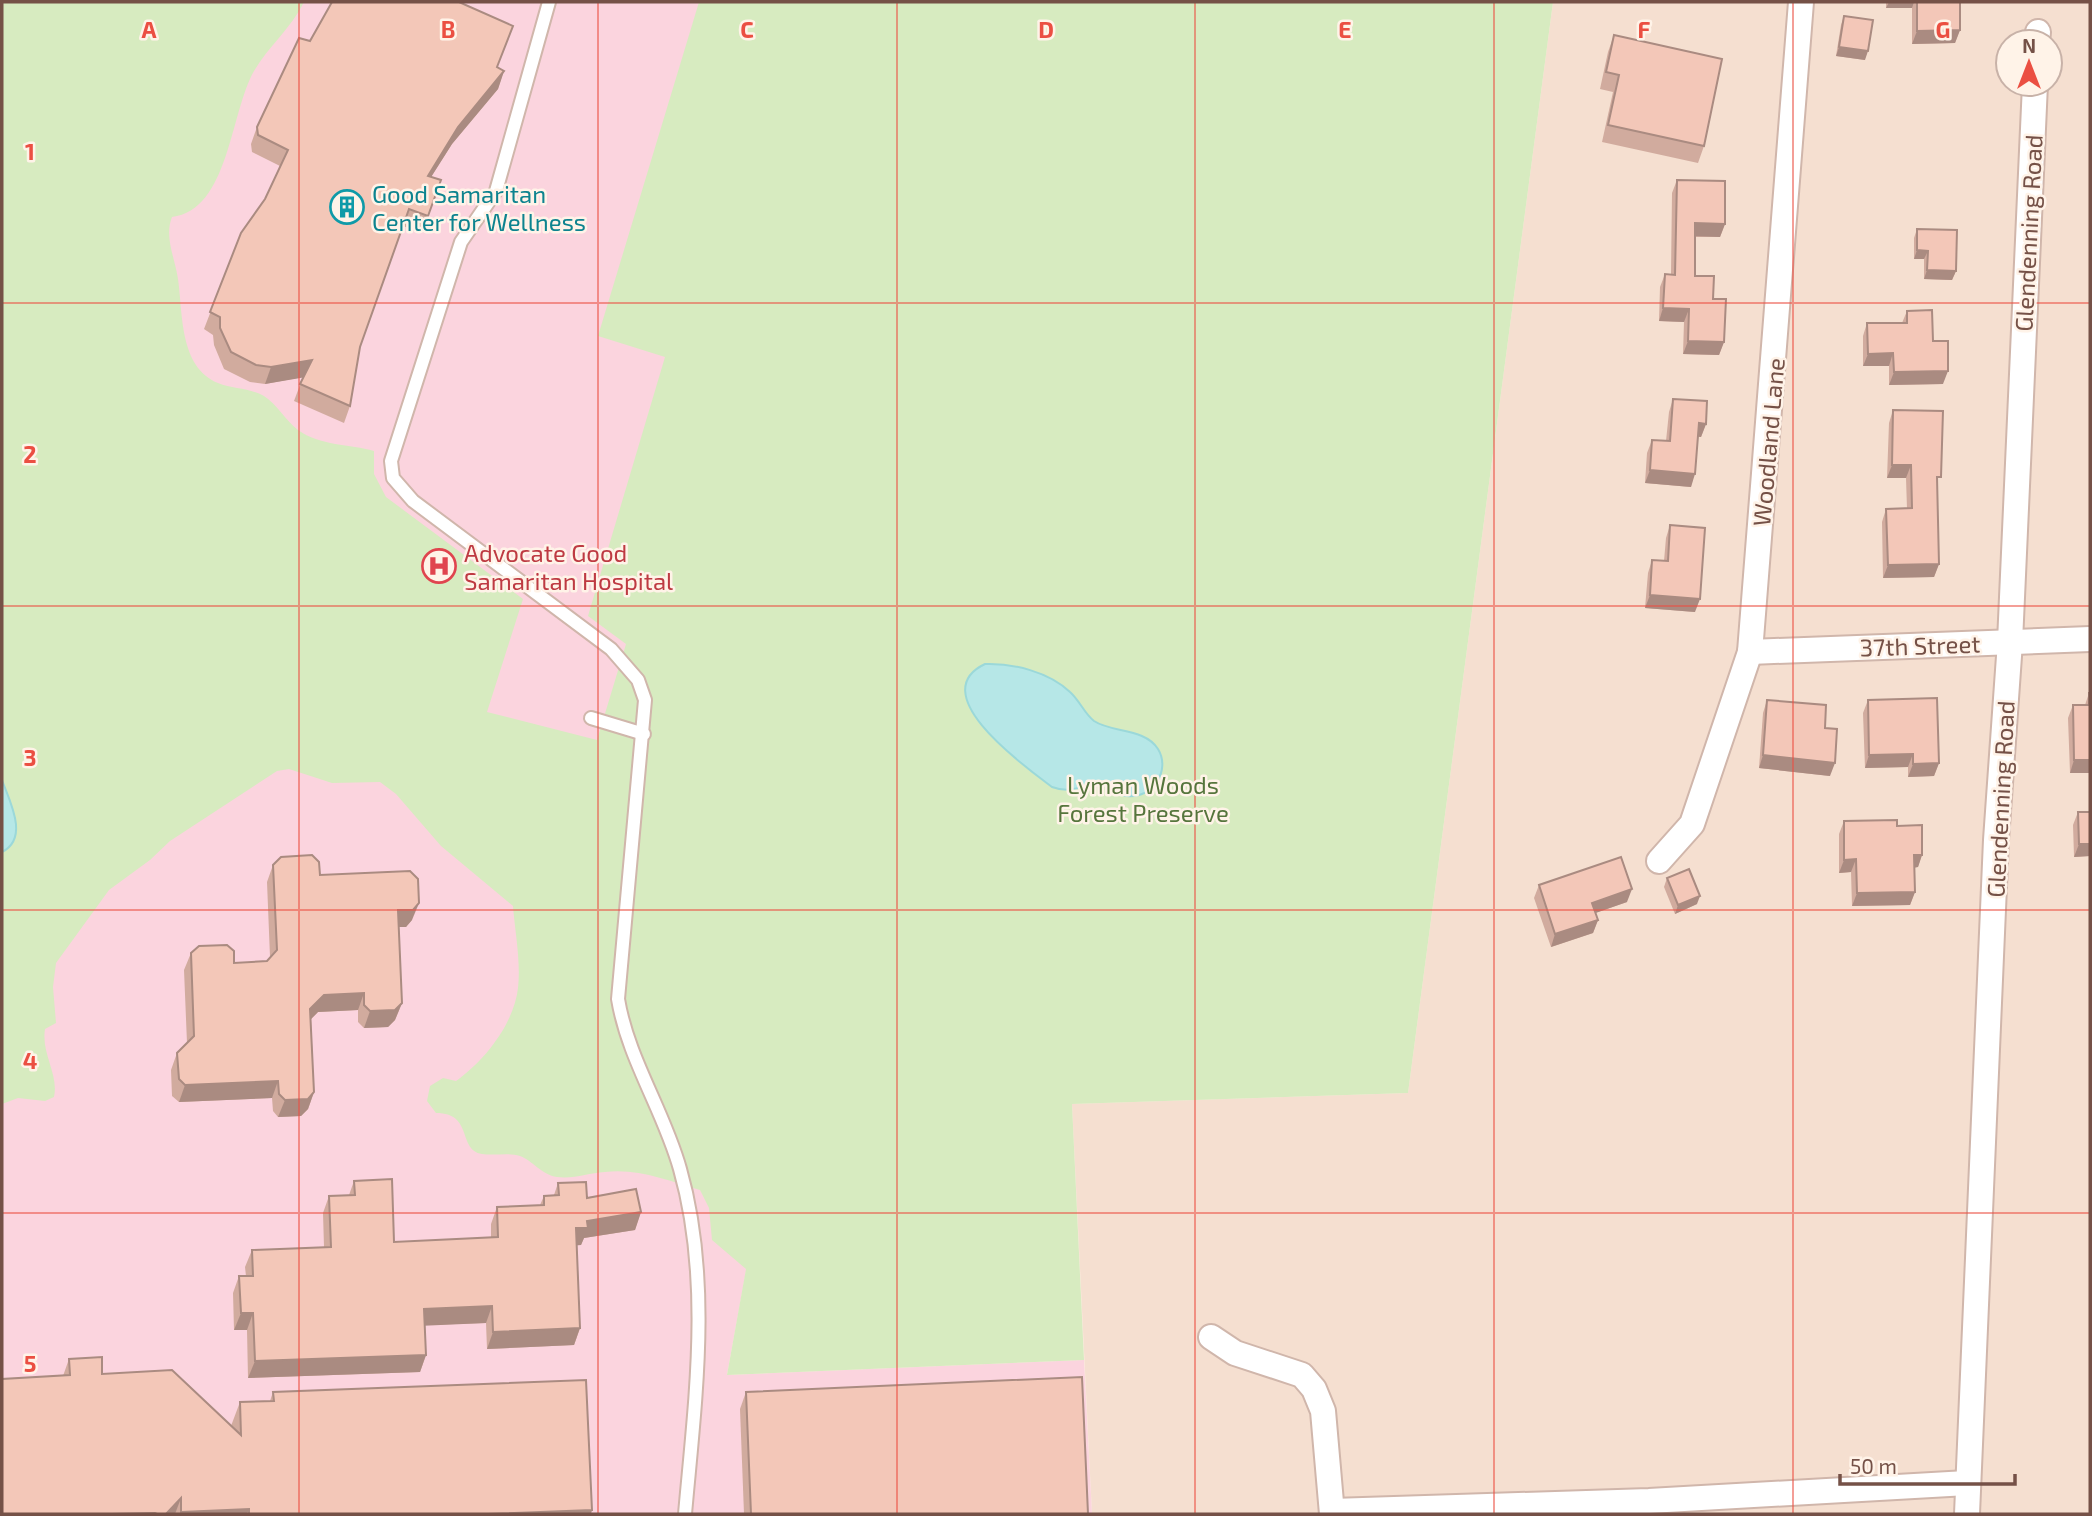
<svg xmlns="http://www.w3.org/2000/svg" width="2092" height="1516" viewBox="0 0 2092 1516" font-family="'Exo 2',sans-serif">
	<rect width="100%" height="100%" fill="#fdeee1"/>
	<path fill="#f5dfd0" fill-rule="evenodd" d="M 1553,2 L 2090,2 L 2090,1514 L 1092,1514 L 1072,1104 L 1408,1093 ZM 2008,42 L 2050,42 L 2050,84 L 2008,84 Z"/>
	<polygon fill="#fbd4de" points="2,2 978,2 727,1375 1084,1360 1092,1514 2,1514"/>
	<path fill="#d7ebc0" d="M 2,2 L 304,2 C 292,27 268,47 254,71 C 230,113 229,210 172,217 C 164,237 175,258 178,279 C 183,313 179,367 218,383 C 233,389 250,388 264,396 C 277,404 286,421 298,430 C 320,446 350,444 374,451 L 374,474 L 386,497 L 523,599 L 487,712 L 597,740 L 626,644 L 588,616 L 665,357 L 598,336 L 699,2 L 1553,2 L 1408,1093 L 1072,1104 L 1084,1360 L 727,1375 L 746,1269 L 712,1240 L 709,1208 L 700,1190 C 669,1181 638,1168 605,1172 C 588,1173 575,1179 557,1177 C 542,1175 533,1161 520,1156 C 509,1152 494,1156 482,1154 C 457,1150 474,1113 436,1113 L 427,1101 L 430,1086 L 443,1078 L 456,1081 C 484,1061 514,1024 518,988 C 521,962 515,932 513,906 L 441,846 L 396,794 L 380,782 L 332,783 L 289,769 L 277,771 L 170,841 L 150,860 L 109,890 L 56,963 L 53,987 L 56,1023 L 45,1029 C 41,1054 59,1074 54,1097 L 45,1101 L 18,1098 L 2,1104 Z"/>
	<g fill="#b6e7e7" stroke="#9bd8d9" stroke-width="2">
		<path d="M 985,664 C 1013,663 1049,672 1070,692 C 1080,701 1084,713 1094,721 C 1112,733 1145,728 1158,749 C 1171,770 1153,799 1127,796 C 1117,795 1112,788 1103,785 C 1084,780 1077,796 1052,787 C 1027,768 922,694 985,664 Z"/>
		<path d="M 2,780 C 9,800 30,838 2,852 Z"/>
	</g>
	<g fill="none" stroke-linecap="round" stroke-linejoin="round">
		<g stroke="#d0b6ab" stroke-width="16">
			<g id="service">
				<path d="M 549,2 L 496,191 L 461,242 L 391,461 L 393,478 L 413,501 L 611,649 L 638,680 L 645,700 L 618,999 C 628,1059 664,1111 680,1169 C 712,1281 695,1401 685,1514"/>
				<polyline points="591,718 644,734"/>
			</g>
		</g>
		<g stroke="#d0b6ab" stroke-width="28">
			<g id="minor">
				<polyline points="2037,42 2038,32"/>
				<polyline points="1750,652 2090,639"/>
				<polyline points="1659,861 1692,824 1750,652 1801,2"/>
				<polyline points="1211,1337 1235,1353 1302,1375 1314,1389 1323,1411 1332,1514"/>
				<polyline points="1332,1511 1649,1501 1967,1483"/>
				<polyline points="1967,1514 1996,840 2010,642 2035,84"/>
			</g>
		</g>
		<use href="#service" stroke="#fff" stroke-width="12"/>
		<use href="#minor" stroke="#fff" stroke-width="24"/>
	</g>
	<g fill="#d1ab9e">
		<polygon points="1886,2 1960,2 1960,30 1955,43 1912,44 1912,8 1886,8"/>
		<polygon points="1844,16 1865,60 1836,56 1841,25"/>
		<polygon points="1614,35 1704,146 1698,163 1602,142 1613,92 1600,89 1608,52"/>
		<polygon points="310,41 497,67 504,71 498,89 452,144 431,177 441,180 421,233 403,226 360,347 350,406 344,423 294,401 303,377 265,384 250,382 224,369 214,345 213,335 204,329 241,233 265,199 280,166 252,152 251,144 257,127"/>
		<polygon points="1677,180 1725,224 1720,237 1695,237 1695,276 1713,299 1724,342 1719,355 1683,354 1684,322 1659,321 1660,287 1665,274 1671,275 1672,193"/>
		<polygon points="1917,229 1956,271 1952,280 1924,279 1924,259 1914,259 1914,238"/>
		<polygon points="1907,311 1933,341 1943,384 1889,385 1889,366 1863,366 1863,336 1867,323 1902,323"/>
		<polygon points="1673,399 1706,424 1701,437 1698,437 1691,487 1645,483 1647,453 1652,440 1666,441 1669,412"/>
		<polygon points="1893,410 1937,487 1939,564 1934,577 1883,578 1882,522 1886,509 1907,509 1906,478 1887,478 1889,423"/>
		<polygon points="1670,525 1695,612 1645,608 1648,573 1652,560 1664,561 1666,538"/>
		<polygon points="2089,693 2090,773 2070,773 2068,718 2073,705 2085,705"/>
		<polygon points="1767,700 1825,728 1830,776 1759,768 1763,713"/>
		<polygon points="1868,700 1939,763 1934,776 1908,777 1908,767 1865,768 1863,713"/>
		<polygon points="2078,812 2090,856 2074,857 2073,825"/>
		<polygon points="1844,821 1922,855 1918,867 1914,868 1915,892 1910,905 1852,906 1851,872 1839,873 1839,834"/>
		<polygon points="273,865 320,875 412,920 406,927 399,927 402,1003 395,1020 388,1027 364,1028 358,1022 358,1010 318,1012 311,1019 314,1092 308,1109 301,1116 278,1117 273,1111 272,1098 179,1102 172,1096 171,1070 177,1053 187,1043 184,970 191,953 234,963 267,961 270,957 267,882"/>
		<polygon points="1667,878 1697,904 1675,914 1664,887"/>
		<polygon points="1539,885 1627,902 1595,913 1598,920 1593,933 1551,947 1534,898"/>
		<polygon points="354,1181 394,1242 491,1238 491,1224 497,1207 540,1205 544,1196 554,1195 558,1183 587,1198 641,1212 635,1230 584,1238 581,1245 577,1245 580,1328 574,1345 487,1349 486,1323 425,1325 426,1355 420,1372 248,1378 247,1330 234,1330 233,1293 239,1276 246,1276 245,1267 252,1250 324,1247 323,1213 329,1196 349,1195"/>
		<polygon points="69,1359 102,1374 231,1426 240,1402 270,1401 273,1392 591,1514 2,1514 63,1376"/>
		<polygon points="746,1392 1088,1514 744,1514 740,1409"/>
	</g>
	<g fill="#aa8b81">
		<polygon points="1889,2 1914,2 1912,8 1886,8"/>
		<polygon points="1960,30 1955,43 1912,44 1917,31"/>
		<polygon points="1839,47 1868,51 1865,60 1836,56"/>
		<polygon points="504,71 498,89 452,144 421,193 428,176 458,127"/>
		<polygon points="1695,223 1725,224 1720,237 1691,236"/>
		<polygon points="1917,250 1928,251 1924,259 1914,259"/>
		<polygon points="1927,270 1956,271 1952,280 1924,279"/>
		<polygon points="1663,308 1689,309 1684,322 1659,321"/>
		<polygon points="1688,341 1724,342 1719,355 1683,354"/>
		<polygon points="1893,353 1889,366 1863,366 1868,354"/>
		<polygon points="312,360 306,377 265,384 271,367"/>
		<polygon points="1948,371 1943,384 1889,385 1894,372"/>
		<polygon points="1699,423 1706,424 1701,437 1694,436"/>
		<polygon points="1892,465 1911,465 1906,478 1887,478"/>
		<polygon points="1650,470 1695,474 1691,487 1645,483"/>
		<polygon points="1939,564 1934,577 1883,578 1888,565"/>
		<polygon points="1650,595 1700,599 1695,612 1645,608"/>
		<polygon points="1913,754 1908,767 1865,768 1869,755"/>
		<polygon points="1763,755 1835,763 1830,776 1759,768"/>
		<polygon points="2074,760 2090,760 2090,773 2070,773"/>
		<polygon points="1939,763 1934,776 1908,777 1913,764"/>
		<polygon points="2079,844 2090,844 2090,856 2074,857"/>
		<polygon points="1914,855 1922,855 1918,867 1909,868"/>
		<polygon points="1856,859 1851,872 1839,873 1844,860"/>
		<polygon points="1632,889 1627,902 1587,916 1592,903"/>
		<polygon points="1915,892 1910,905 1852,906 1857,893"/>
		<polygon points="1700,896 1697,904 1675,914 1678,905"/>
		<polygon points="419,903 412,920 406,927 392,927 398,910"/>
		<polygon points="1598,920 1593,933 1551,947 1555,934"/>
		<polygon points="364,993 358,1010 318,1012 304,1026 310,1009 324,995"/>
		<polygon points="402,1003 395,1020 388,1027 364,1028 370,1011"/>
		<polygon points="278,1081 272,1098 179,1102 185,1085"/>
		<polygon points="314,1092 308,1109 301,1116 278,1117 285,1100"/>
		<polygon points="641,1212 635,1230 584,1238 581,1245 570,1246 576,1228 587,1221"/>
		<polygon points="492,1306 486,1323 418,1326 424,1309"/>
		<polygon points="241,1313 253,1313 247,1330 234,1330"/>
		<polygon points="580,1328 574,1345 487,1349 493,1332"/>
		<polygon points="426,1355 420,1372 248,1378 255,1361"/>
		<polygon points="181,1498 175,1514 166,1514"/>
		<polygon points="249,1509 247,1514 181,1514 181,1512"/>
		<polygon points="592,1510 591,1514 488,1514"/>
	</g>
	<g fill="#f3c7b8" stroke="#aa8b81" stroke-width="2">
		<polygon points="332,2 459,2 513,26 497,67 504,71 458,127 428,176 441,180 428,216 409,209 360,347 350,406 300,384 312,360 271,367 256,365 231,352 220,328 220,317 210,312 241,233 265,199 288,150 258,135 257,127 299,38 310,41"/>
		<polygon points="1917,2 1960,2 1960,30 1917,31"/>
		<polygon points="1844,16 1873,20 1868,51 1839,47"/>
		<polygon points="1614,35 1722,59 1704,146 1608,125 1619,75 1606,72"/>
		<polygon points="1677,180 1725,181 1725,224 1695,223 1695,276 1714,276 1713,299 1726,299 1724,342 1688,341 1689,309 1663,308 1665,274 1675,275"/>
		<polygon points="1917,229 1957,230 1956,271 1927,270 1928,251 1917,250"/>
		<polygon points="1932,310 1933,341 1948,341 1948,371 1894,372 1893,353 1868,354 1867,323 1907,323 1907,311"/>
		<polygon points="1673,399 1707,401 1706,424 1699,423 1695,474 1650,470 1652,440 1670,441"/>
		<polygon points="1893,410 1943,411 1941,477 1937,477 1939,564 1888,565 1886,509 1912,508 1911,465 1892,465"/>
		<polygon points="1670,525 1705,528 1700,599 1650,595 1652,560 1668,561"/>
		<polygon points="2089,693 2090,693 2090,760 2074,760 2073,705 2089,705"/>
		<polygon points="1937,698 1939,763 1913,764 1913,754 1869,755 1868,700"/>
		<polygon points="1767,700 1826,705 1825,728 1837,729 1835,763 1763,755"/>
		<polygon points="2078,812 2090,812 2090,844 2079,844"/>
		<polygon points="1897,820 1897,826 1922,825 1922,855 1914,855 1915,892 1857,893 1856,859 1844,860 1844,821"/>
		<polygon points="312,855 319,862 320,875 410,871 418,879 419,903 413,910 398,910 402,1003 395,1010 370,1011 364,1005 364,993 324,995 310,1009 314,1092 308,1099 285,1100 279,1094 278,1081 185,1085 179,1079 177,1053 194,1036 191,953 199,946 227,945 234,951 234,963 267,961 277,950 273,865 281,857"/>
		<polygon points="1621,857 1632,889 1592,903 1598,920 1555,934 1539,885"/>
		<polygon points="1689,869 1700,896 1678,905 1667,878"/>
		<polygon points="392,1179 394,1242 498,1237 497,1207 544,1205 544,1196 559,1195 558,1183 586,1182 587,1198 636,1189 641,1212 587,1221 588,1228 576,1228 580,1328 493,1332 492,1306 424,1309 426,1355 255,1361 253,1313 241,1313 239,1276 253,1276 252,1250 331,1247 329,1196 355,1195 354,1181"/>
		<polygon points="102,1357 102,1374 172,1370 241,1435 240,1402 274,1401 273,1392 586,1380 592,1510 488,1514 249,1514 249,1509 181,1512 181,1498 166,1514 157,1514 155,1513 112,1514 2,1514 2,1379 70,1375 69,1359"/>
		<polygon points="1082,1377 1088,1514 751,1514 746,1392"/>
	</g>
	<path fill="none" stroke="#eb4f42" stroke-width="2" stroke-opacity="0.55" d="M 299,2 L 299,1514M 598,2 L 598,1514M 897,2 L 897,1514M 1195,2 L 1195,1514M 1494,2 L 1494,1514M 1793,2 L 1793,1514M 2,303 L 2090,303M 2,606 L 2090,606M 2,910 L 2090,910M 2,1213 L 2090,1213"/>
	<defs>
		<g id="building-ring" transform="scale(1.75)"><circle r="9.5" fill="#fff3e8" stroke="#0f9aa8" stroke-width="1.5"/><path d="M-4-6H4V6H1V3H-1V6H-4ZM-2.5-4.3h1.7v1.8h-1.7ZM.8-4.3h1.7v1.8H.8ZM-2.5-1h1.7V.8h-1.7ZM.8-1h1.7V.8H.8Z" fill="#0f9aa8"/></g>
		<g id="hospital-ring" transform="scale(1.75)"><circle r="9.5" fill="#fff3e8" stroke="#e0444e" stroke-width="1.5"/><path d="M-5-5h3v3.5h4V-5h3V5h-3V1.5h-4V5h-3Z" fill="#e0444e"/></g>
	</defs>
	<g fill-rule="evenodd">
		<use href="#building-ring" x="347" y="207"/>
		<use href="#hospital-ring" x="439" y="566"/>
	</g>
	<g text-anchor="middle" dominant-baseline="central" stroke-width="5" stroke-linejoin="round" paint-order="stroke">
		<g font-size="24" fill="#0d838f" stroke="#fff3e8" text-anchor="start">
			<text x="372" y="193">Good Samaritan<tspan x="372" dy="28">Center for Wellness</tspan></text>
		</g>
		<g font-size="24" fill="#755147" stroke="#fff3e8">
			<text transform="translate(2028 233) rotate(-87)">Glendenning Road</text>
			<text transform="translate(1768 442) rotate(-85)">Woodland Lane</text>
			<text transform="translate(1920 645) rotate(-2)">37th Street</text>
			<text transform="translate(2000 799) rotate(-87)">Glendenning Road</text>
		</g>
		<g font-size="24" fill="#be3a42" stroke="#fff3e8" text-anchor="start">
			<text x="464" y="552">Advocate Good<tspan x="464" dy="28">Samaritan Hospital</tspan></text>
		</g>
		<g font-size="24" fill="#56753c" stroke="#fff3e8">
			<text x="1143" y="784">Lyman Woods<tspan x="1143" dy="28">Forest Preserve</tspan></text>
		</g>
	</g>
	<g font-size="23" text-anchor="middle" font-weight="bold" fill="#eb4f42" stroke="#fff3e8" stroke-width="5" stroke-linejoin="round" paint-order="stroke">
		<text x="149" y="38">A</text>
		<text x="448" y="38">B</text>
		<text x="747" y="38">C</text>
		<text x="1046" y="38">D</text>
		<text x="1345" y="38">E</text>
		<text x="1644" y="38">F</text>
		<text x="1943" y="38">G</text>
		<text x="30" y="160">1</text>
		<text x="30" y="463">2</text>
		<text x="30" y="766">3</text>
		<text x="30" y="1069">4</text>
		<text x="30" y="1372">5</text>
	</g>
	<rect width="2092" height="1516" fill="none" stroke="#755147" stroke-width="7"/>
	<g transform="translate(2029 63)"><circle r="33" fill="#fff3e8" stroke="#c8b2a8" stroke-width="2"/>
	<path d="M0-5L12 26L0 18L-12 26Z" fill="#eb4f42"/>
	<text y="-10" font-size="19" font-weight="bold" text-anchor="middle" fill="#755147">N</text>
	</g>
	<path d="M1840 1474v10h175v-10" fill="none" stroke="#755147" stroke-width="3.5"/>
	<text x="1850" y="1474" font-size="21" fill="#755147" stroke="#fff3e8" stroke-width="5" paint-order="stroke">50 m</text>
</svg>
